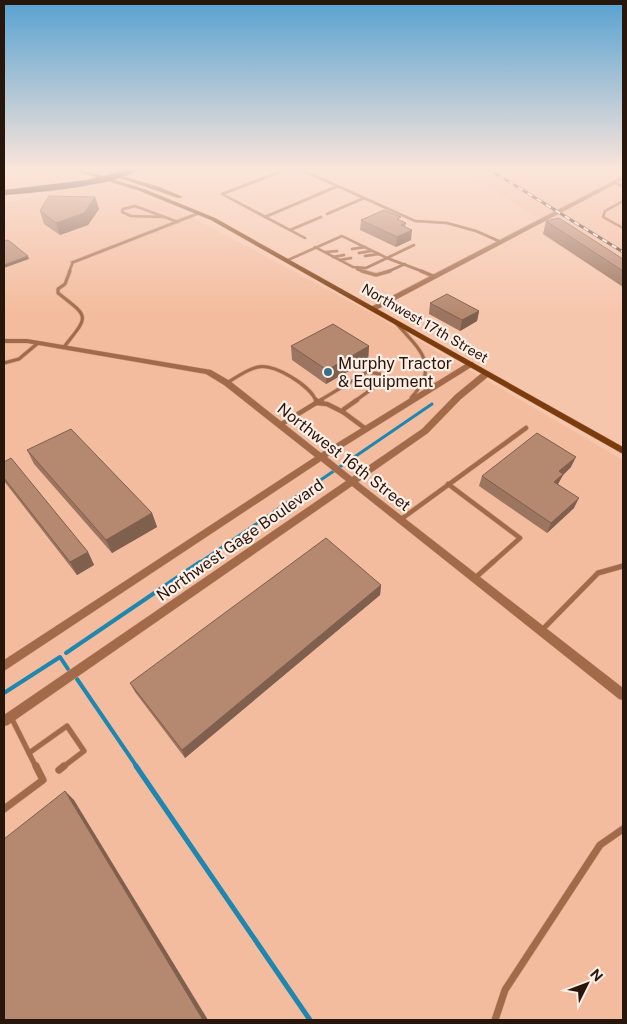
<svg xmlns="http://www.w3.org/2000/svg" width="627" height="1024" viewBox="0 0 627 1024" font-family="'Public Sans',sans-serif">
	<rect width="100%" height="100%" fill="#f6c6ac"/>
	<g fill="#f3bc9e">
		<polygon points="462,170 506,170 532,186 509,170 623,170 623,272"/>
		<polygon points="87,186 126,188 179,210 373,314 623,460 623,1020 4,1020 4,203"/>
	</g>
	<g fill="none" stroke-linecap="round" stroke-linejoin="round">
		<polyline stroke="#1f87af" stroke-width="3" points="199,563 432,404"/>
		<g stroke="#1f87af" stroke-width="4">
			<polyline points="66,653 200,562"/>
			<polyline points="77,679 137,767"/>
			<polyline points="4,693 60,657 68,669"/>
		</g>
		<polyline stroke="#1f87af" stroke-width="5" points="136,766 310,1020"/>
		<g stroke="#d1a68f" stroke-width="3">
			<g id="service-far4">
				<polyline points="285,170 222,194 305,238"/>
				<polyline points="302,170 415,221 447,223 476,231 501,242"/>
				<polyline points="614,183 623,186"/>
				<polyline points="623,201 605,211 603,217 623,228"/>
				<polyline points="327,214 364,198"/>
				<polyline points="164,217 131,216 122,212 123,209 135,206 178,222"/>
				<polyline points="265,217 338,186"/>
				<polyline points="290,230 321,217"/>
				<polyline points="414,245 387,258 424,272"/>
				<polyline points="315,247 353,267 366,268 387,258"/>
				<polyline points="352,249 365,247"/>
				<polyline points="326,252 337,251"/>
				<polyline points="359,253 371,251"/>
				<polyline points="365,256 379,254"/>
				<polyline points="333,257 344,255"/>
				<polyline points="288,260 342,236 387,258"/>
				<polyline points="340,260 351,258"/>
				<polyline points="357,269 365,272"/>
				<polyline points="69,272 73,262"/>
				<polyline points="387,272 405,264"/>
			</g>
		</g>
		<g stroke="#d1a68f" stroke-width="4.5">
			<g id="service-far3">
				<polyline points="362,271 376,275 390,271"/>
				<polyline points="421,271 433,276"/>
				<path d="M 396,323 C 420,350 441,365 411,398"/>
				<path d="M 64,347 C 89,315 90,318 58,293 L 58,289 L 65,284 L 70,271"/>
				<polyline points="4,363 19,359 38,343"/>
				<path d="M 227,383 C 237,377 247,369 258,367 C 274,363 311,386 316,401"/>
				<polyline points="319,401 367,372 380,374 383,381 355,401"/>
			</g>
		</g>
		<g stroke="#d1a68f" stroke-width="5.5">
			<g id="service-far2">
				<polyline points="357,400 344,409 343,412 366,429"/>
				<polyline points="316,403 322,400"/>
				<polyline points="317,403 327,404 343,412"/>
				<polyline points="280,425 316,403 316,400"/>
				<polyline points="448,484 520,538 492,563"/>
				<polyline points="400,520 526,428"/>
			</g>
		</g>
		<g stroke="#d1a68f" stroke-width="6">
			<g id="service-far1">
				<polyline points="475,578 493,562"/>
				<polyline points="542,630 598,573 623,566"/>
				<polyline points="11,717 36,767"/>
				<polyline points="29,753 67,726 84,751 63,767"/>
			</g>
		</g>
		<g stroke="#d1a68f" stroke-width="8">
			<g id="service">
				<polyline points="59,770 64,766"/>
				<polyline points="4,809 43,780 36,766"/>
				<polyline points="495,1020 505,990 600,845 623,829"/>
			</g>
		</g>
		<g stroke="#d1a68f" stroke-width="1">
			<g id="minor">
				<polygon points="198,212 203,213 75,263 70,262"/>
				<polygon points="4,339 27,339 211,370 230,381 321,453 469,362 473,362 473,366 327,457 352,477 422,429 455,395 483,372 489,372 489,376 461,399 428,433 358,482 623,688 623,700 619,699 352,486 8,725 4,726 4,715 346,481 321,461 4,671 4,660 315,457 224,385 206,374 27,343 4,343"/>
			</g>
		</g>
		<g stroke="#d1a68f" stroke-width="1">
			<polygon id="tertiary" points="623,176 623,180 376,310 369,308"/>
		</g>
		<g stroke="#d1a68f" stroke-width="1">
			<g id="secondary">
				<polygon points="73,170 82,170 144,189 215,218 623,447 623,454 211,220 140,191"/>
				<polygon points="109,172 159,187 183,197 178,198 109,174"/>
			</g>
		</g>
		<g stroke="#d1a68f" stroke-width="1">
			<path id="motorway" d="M 126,170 L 137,170 C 117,186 32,193 4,195 L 4,190 L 87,180 Z"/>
		</g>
		<use href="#service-far4" stroke="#a36a49" stroke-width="2.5"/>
		<use href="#service-far3" stroke="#a36a49" stroke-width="3"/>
		<use href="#service-far2" stroke="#a36a49" stroke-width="4.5"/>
		<use href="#service-far1" stroke="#a36a49" stroke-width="5"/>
		<use href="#service" stroke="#a36a49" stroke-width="7"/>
		<use href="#minor" fill="#a36a49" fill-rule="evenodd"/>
		<use href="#tertiary" fill="#a36a49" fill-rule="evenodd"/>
		<use href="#secondary" fill="#7c3b0c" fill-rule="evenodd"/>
		<use href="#motorway" fill="#2b160b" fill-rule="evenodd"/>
		<g stroke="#50392b" stroke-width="3">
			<polyline id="rail" points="490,170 623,252"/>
		</g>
		<use href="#rail" stroke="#ffefe7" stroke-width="2" stroke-dasharray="5.5" stroke-linecap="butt"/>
	</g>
	<g fill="#9c7560">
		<polygon points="95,197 99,209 88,225 60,235 44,224 40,211"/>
		<polygon points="361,220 400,221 406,223 405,227 411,240 396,247 360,230"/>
		<polygon points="546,221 623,259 623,287 543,234"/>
		<polygon points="430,303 479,311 477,321 460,331 429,314"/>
		<polygon points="291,346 369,346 368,360 326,384 292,360"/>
		<polygon points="27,450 152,513 157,527 112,553 34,464"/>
		<polygon points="4,462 88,552 94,565 77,575 4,481"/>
		<polygon points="571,467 563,475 558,484 574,508 547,533 479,486 482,476"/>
		<polygon points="381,585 380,595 185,758 135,692 130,683"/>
	</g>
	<g fill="#7f5f4e">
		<polygon points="95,197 99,209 88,225 60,235 56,223"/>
		<polygon points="412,230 411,240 396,247 397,237"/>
		<polygon points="28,256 29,259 4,268 4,265"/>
		<polygon points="479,311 477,321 460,331 462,320"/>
		<polygon points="369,346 368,360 326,384 327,370"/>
		<polygon points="576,457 571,467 563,475 558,484 549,492 559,471"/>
		<polygon points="579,498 574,508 547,533 551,523"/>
		<polygon points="152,513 157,527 112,553 106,540"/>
		<polygon points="88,552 94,565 77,575 70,562"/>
		<polygon points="381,585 380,595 185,758 182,750"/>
		<polygon points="65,791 74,800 208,1020 203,1020"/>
	</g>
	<g fill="#b58870" stroke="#7f5f4e">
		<polygon points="49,196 95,197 84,213 56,223 40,211"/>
		<polygon points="384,210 401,217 397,219 406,223 401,225 412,230 397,237 361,220"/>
		<polygon points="559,218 623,259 623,271 546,221"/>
		<polygon points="8,240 28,256 4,265 4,241"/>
		<polygon points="447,294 479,311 462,320 430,303"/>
		<polygon points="333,324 369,346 327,370 291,346"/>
		<polygon points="71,429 152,513 106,540 27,450"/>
		<polygon points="537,433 576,457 559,471 563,474 554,482 579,498 551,523 482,476"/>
		<polygon points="11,458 88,552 70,562 4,478 4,462"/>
		<polygon points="326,538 381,585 182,750 130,683"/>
		<polygon points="65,791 203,1020 4,1020 4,839"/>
	</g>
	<linearGradient id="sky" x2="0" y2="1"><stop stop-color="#57a2d1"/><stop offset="0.54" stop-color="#fbe5da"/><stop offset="1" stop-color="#fbe5da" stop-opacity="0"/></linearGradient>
	<rect width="627" height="313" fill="url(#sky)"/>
	<circle fill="#366f89" stroke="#ffefe7" stroke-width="2" cx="328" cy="372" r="5"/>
	<g text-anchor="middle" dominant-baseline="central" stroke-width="4.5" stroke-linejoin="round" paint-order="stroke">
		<g font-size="14" fill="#27160c" stroke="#ffefe7">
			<text transform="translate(425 323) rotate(30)">Northwest 17th Street</text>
		</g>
		<g font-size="16" fill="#27160c" stroke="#ffefe7" text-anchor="start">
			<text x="338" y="363">Murphy Tractor<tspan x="338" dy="18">&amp; Equipment</tspan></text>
		</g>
		<g font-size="16" fill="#27160c" stroke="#ffefe7">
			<text transform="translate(344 457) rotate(38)">Northwest 16th Street</text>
			<text transform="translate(240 540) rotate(-35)">Northwest Gage Boulevard</text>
		</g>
	</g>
	<rect width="627" height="1024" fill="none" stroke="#27160c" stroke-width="10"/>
	<g transform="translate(587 984) rotate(48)" stroke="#ffefe7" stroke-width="4" paint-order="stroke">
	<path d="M0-4L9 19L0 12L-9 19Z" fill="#27160c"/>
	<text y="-8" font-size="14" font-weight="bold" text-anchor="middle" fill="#27160c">N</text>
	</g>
</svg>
